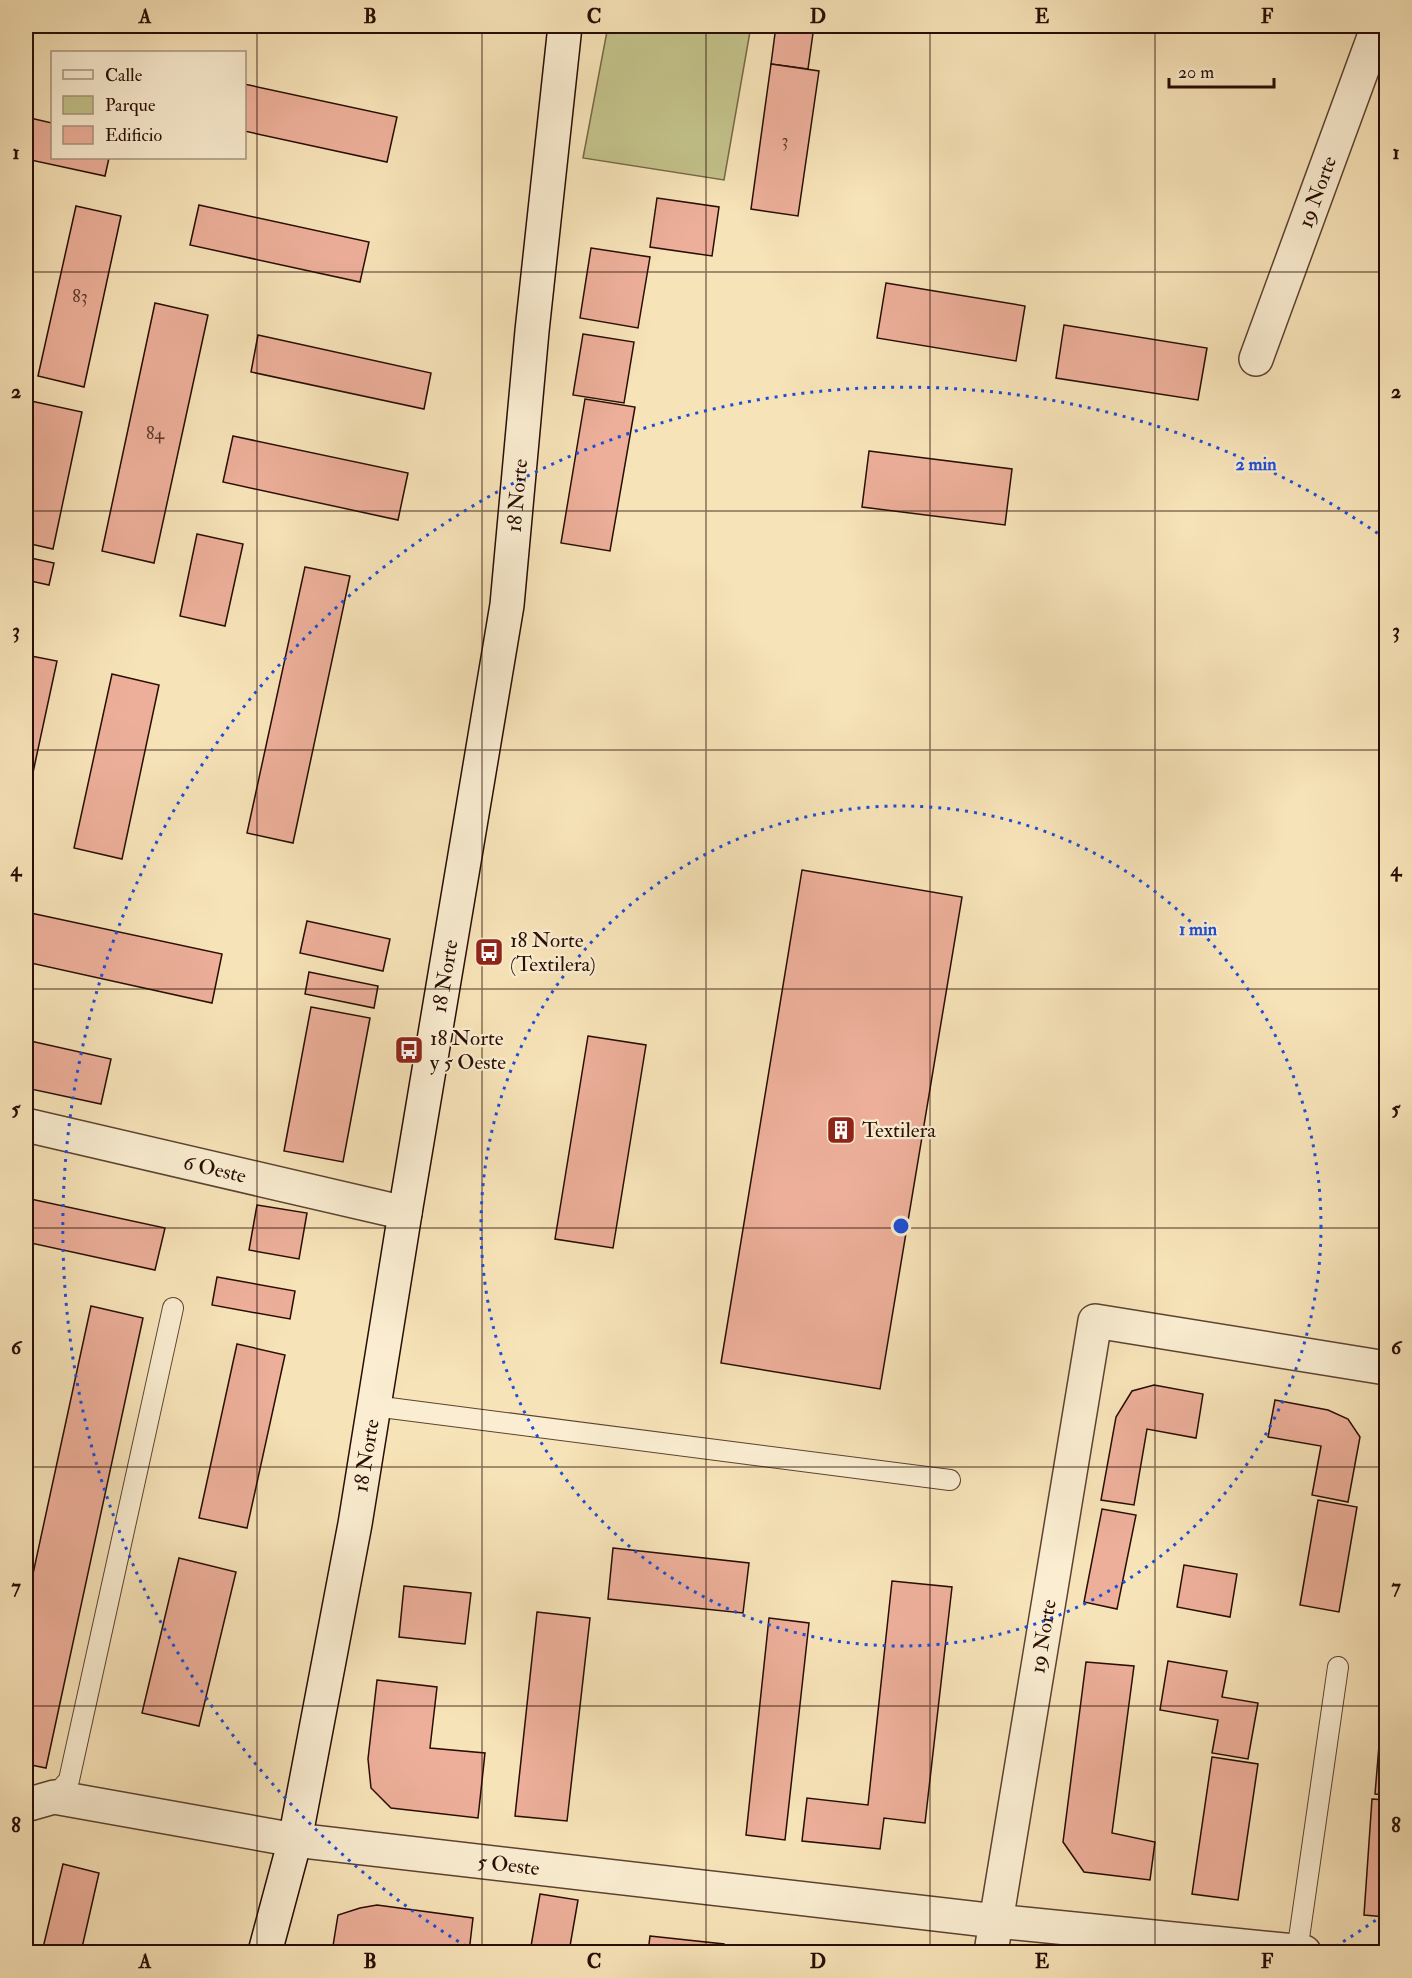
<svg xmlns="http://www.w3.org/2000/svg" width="1412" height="1978" viewBox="0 0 1412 1978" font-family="'IM FELL Double Pica',serif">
	<rect width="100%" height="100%" fill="#f7e3b8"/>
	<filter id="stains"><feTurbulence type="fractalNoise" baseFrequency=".00333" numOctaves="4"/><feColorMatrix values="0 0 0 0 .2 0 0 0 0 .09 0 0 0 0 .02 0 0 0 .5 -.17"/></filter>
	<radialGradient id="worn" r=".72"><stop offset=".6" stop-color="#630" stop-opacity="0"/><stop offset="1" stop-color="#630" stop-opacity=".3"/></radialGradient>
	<polygon fill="#c3c28a" stroke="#766847" stroke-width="1.5" points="608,26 751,26 724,180 583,158"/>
	<g fill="#edaf9a" stroke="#280d04" stroke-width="1.5">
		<polygon points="776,26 814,26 808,69 771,64"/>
		<polygon points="771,64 819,71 798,216 751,209"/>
		<polygon points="244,84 397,117 387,162 244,131"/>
		<polygon points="26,117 52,123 52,158 109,158 105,176 26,159"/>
		<polygon points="657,198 719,207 712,256 650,247"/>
		<polygon points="199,205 369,242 360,282 190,245"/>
		<polygon points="76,206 121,216 84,387 38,376"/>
		<polygon points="591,248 650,257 638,328 580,318"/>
		<polygon points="886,283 1025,306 1016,361 877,338"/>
		<polygon points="155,303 208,315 154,563 102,551"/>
		<polygon points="1064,325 1207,348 1198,400 1056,378"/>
		<polygon points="583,334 634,342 624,403 573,395"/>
		<polygon points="258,335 431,373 424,409 251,372"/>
		<polygon points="585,399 635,407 610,551 561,543"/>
		<polygon points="31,401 82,412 53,549 26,543 26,424"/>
		<polygon points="233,436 408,473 398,520 223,482"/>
		<polygon points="869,451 1012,469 1005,525 862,507"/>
		<polygon points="197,534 243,544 225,626 180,616"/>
		<polygon points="26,557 54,563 49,585 26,580"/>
		<polygon points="305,567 350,576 293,843 247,833"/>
		<polygon points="26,655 57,661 26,805"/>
		<polygon points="112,674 159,685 122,859 74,848"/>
		<polygon points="802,870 962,897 880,1389 721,1363"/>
		<polygon points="26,912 222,954 212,1003 26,962"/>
		<polygon points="307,921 390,939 383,971 300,953"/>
		<polygon points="309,972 378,986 374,1008 305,994"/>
		<polygon points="311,1007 370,1018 343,1162 284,1151"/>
		<polygon points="588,1036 646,1045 613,1248 555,1239"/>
		<polygon points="26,1040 111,1059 101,1104 26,1088"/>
		<polygon points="26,1198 165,1228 155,1270 26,1242"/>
		<polygon points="257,1205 307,1213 299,1259 249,1250"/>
		<polygon points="217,1277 295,1291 290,1319 212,1305"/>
		<polygon points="91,1306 143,1318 46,1768 26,1764 26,1606"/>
		<polygon points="237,1344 285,1355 247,1528 199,1518"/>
		<polygon points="1154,1385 1203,1394 1196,1438 1147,1429 1134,1505 1101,1500 1116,1417 1132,1391"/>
		<polygon points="1275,1400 1328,1410 1348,1419 1360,1437 1348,1502 1312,1495 1321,1446 1268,1437"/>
		<polygon points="1318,1500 1357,1507 1339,1612 1300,1605"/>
		<polygon points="1102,1509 1136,1515 1117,1609 1084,1602"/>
		<polygon points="613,1548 749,1563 743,1613 608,1599"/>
		<polygon points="179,1558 236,1572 199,1726 142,1713"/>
		<polygon points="1184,1565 1237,1574 1230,1617 1177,1607"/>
		<polygon points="892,1581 952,1587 925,1823 884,1818 880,1849 802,1841 807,1798 868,1805"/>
		<polygon points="404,1586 471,1593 465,1644 399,1637"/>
		<polygon points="537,1612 590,1618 567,1821 515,1816"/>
		<polygon points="769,1618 809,1623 785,1840 746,1835"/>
		<polygon points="1168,1661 1227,1671 1222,1697 1258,1703 1248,1759 1212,1753 1218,1720 1160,1710"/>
		<polygon points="1386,1661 1386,1795 1375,1794"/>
		<polygon points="1086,1662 1134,1666 1112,1833 1155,1842 1150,1880 1084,1872 1063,1842"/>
		<polygon points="377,1680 437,1687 430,1748 485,1753 478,1818 391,1808 371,1788 368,1759"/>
		<polygon points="1212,1757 1258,1764 1238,1900 1192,1894"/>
		<polygon points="1372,1799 1386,1800 1386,1917 1364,1915"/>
		<polygon points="63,1864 99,1873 81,1952 42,1952"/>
		<polygon points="540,1894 578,1900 569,1952 530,1952"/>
		<polygon points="377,1905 473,1918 469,1952 332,1952 338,1915 360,1908"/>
		<polygon points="650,1936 724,1944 723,1952 648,1952"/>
		<polygon points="751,1947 800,1952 750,1952"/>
	</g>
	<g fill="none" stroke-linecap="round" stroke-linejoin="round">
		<g stroke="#5c4231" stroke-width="22">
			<g id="service">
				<polyline points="374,1406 950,1480"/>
				<polyline points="54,1797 69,1780 173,1308"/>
				<polyline points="1297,1952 1338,1667"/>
			</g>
		</g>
		<g stroke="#5c4231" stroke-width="36">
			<g id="minor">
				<path id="s1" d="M 1256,359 L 1378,26"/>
				<path id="s2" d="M 26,1125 L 405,1213"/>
				<path id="s3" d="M 26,1805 L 54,1797 L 295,1840 L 996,1921 L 1304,1952"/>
				<path id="s4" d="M 991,1952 L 1095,1321 L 1386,1368"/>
			</g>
		</g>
		<g stroke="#280d04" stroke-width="36">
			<g id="secondary">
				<path id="s5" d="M 265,1952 L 295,1840 L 355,1524 L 405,1213 L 507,605 L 532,331 L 565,26"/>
			</g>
		</g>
		<use href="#service" stroke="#faedd1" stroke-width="20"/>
		<use href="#minor" stroke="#faedd1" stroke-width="33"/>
		<use href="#secondary" stroke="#faedd1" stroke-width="33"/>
	</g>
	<path fill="none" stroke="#280d04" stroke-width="1.5" stroke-opacity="0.55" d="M 257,26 L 257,1952M 482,26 L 482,1952M 706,26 L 706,1952M 930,26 L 930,1952M 1155,26 L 1155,1952M 26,272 L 1386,272M 26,511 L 1386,511M 26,750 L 1386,750M 26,989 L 1386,989M 26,1228 L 1386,1228M 26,1467 L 1386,1467M 26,1706 L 1386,1706"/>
	<g fill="none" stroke="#1d4ed8" stroke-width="3" stroke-dasharray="3 6">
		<circle cx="901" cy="1226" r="420"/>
		<path d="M1383 1915A841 841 0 0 1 1328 1951M474 1951A841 841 0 1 1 1383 537"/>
	</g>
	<defs>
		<g id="bus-square" transform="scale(1.5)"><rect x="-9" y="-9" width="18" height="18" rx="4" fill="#8f2418" stroke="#faedd1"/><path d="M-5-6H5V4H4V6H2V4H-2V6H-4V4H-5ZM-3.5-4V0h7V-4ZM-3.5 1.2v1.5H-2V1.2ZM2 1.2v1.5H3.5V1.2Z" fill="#fff"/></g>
		<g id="building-square" transform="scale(1.5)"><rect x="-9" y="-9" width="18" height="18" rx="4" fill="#8f2418" stroke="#faedd1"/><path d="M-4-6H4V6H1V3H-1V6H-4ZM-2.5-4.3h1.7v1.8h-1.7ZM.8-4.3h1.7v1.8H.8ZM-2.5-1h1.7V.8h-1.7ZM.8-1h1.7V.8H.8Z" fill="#fff"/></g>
	</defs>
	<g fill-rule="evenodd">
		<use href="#bus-square" x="489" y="952"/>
		<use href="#bus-square" x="409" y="1050"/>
		<use href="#building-square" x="841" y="1130"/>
	</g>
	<g text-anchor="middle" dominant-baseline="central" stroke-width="4.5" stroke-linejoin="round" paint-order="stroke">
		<g font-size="18" fill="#59362a">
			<text x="785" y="140">3</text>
			<text x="80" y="296">83</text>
			<text x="155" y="433">84</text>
		</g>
		<g font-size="21" fill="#280d04" stroke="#faedd1">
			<text stroke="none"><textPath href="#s1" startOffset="178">19 Norte</textPath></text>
			<text stroke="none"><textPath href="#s5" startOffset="1479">18 Norte</textPath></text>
			<text stroke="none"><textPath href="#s5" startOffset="993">18 Norte</textPath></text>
			<text stroke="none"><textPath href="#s2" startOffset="194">6 Oeste</textPath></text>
			<text stroke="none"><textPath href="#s5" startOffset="507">18 Norte</textPath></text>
			<text stroke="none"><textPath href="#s4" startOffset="320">19 Norte</textPath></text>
			<text stroke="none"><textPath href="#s3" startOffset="489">5 Oeste</textPath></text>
		</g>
		<g font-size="21" fill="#280d04" stroke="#faedd1" text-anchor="start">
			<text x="510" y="940">18 Norte<tspan x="510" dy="24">(Textilera)</tspan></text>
			<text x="430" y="1038">18 Norte<tspan x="430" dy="24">y 5 Oeste</tspan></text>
			<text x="862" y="1130">Textilera</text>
		</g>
	</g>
	<circle cx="901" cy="1226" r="9" fill="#1d4ed8" stroke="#faedd1" stroke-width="3"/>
	<g font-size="18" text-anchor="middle" font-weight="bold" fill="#1d4ed8" stroke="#faedd1" stroke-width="4.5" stroke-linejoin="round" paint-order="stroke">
		<text x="1256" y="470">2 min</text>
		<text x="1198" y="935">1 min</text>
	</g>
	<rect width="1412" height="1978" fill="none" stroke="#f7e3b8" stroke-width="66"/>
	<rect x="51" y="51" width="195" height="108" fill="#faedd1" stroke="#a6937f" stroke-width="1.5"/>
	<rect x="63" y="70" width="30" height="9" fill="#faedd1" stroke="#a6937f" stroke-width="1.5"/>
	<text x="105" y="81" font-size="18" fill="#280d04">Calle</text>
	<rect x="63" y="96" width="30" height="18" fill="#c3c28a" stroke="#a6937f" stroke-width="1.5"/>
	<text x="105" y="111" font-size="18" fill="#280d04">Parque</text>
	<rect x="63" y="126" width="30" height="18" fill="#edaf9a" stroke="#a6937f" stroke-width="1.5"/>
	<text x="105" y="141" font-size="18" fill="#280d04">Edificio</text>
	<path d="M1169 78v9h105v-9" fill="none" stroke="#280d04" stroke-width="3"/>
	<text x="1178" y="78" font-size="18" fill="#280d04" stroke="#faedd1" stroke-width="4.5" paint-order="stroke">20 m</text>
	<rect x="33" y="33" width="1346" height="1912" fill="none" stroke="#280d04" stroke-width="2"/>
	<g font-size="20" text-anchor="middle" font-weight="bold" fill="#280d04">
		<text x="145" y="23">A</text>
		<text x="370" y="23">B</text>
		<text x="594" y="23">C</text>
		<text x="818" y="23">D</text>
		<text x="1042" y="23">E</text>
		<text x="1267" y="23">F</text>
		<text x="16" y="159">1</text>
		<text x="1396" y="159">1</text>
		<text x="16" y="398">2</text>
		<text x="1396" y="398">2</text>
		<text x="16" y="637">3</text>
		<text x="1396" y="637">3</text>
		<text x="16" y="876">4</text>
		<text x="1396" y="876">4</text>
		<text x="16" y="1115">5</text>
		<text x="1396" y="1115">5</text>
		<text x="16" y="1354">6</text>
		<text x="1396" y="1354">6</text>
		<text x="16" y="1593">7</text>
		<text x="1396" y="1593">7</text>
		<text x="16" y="1832">8</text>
		<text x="1396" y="1832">8</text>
		<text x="145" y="1968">A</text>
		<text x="370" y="1968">B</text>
		<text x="594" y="1968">C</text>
		<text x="818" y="1968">D</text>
		<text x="1042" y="1968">E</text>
		<text x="1267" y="1968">F</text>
	</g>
	<rect width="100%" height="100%" filter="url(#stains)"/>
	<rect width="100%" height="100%" fill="url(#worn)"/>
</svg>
